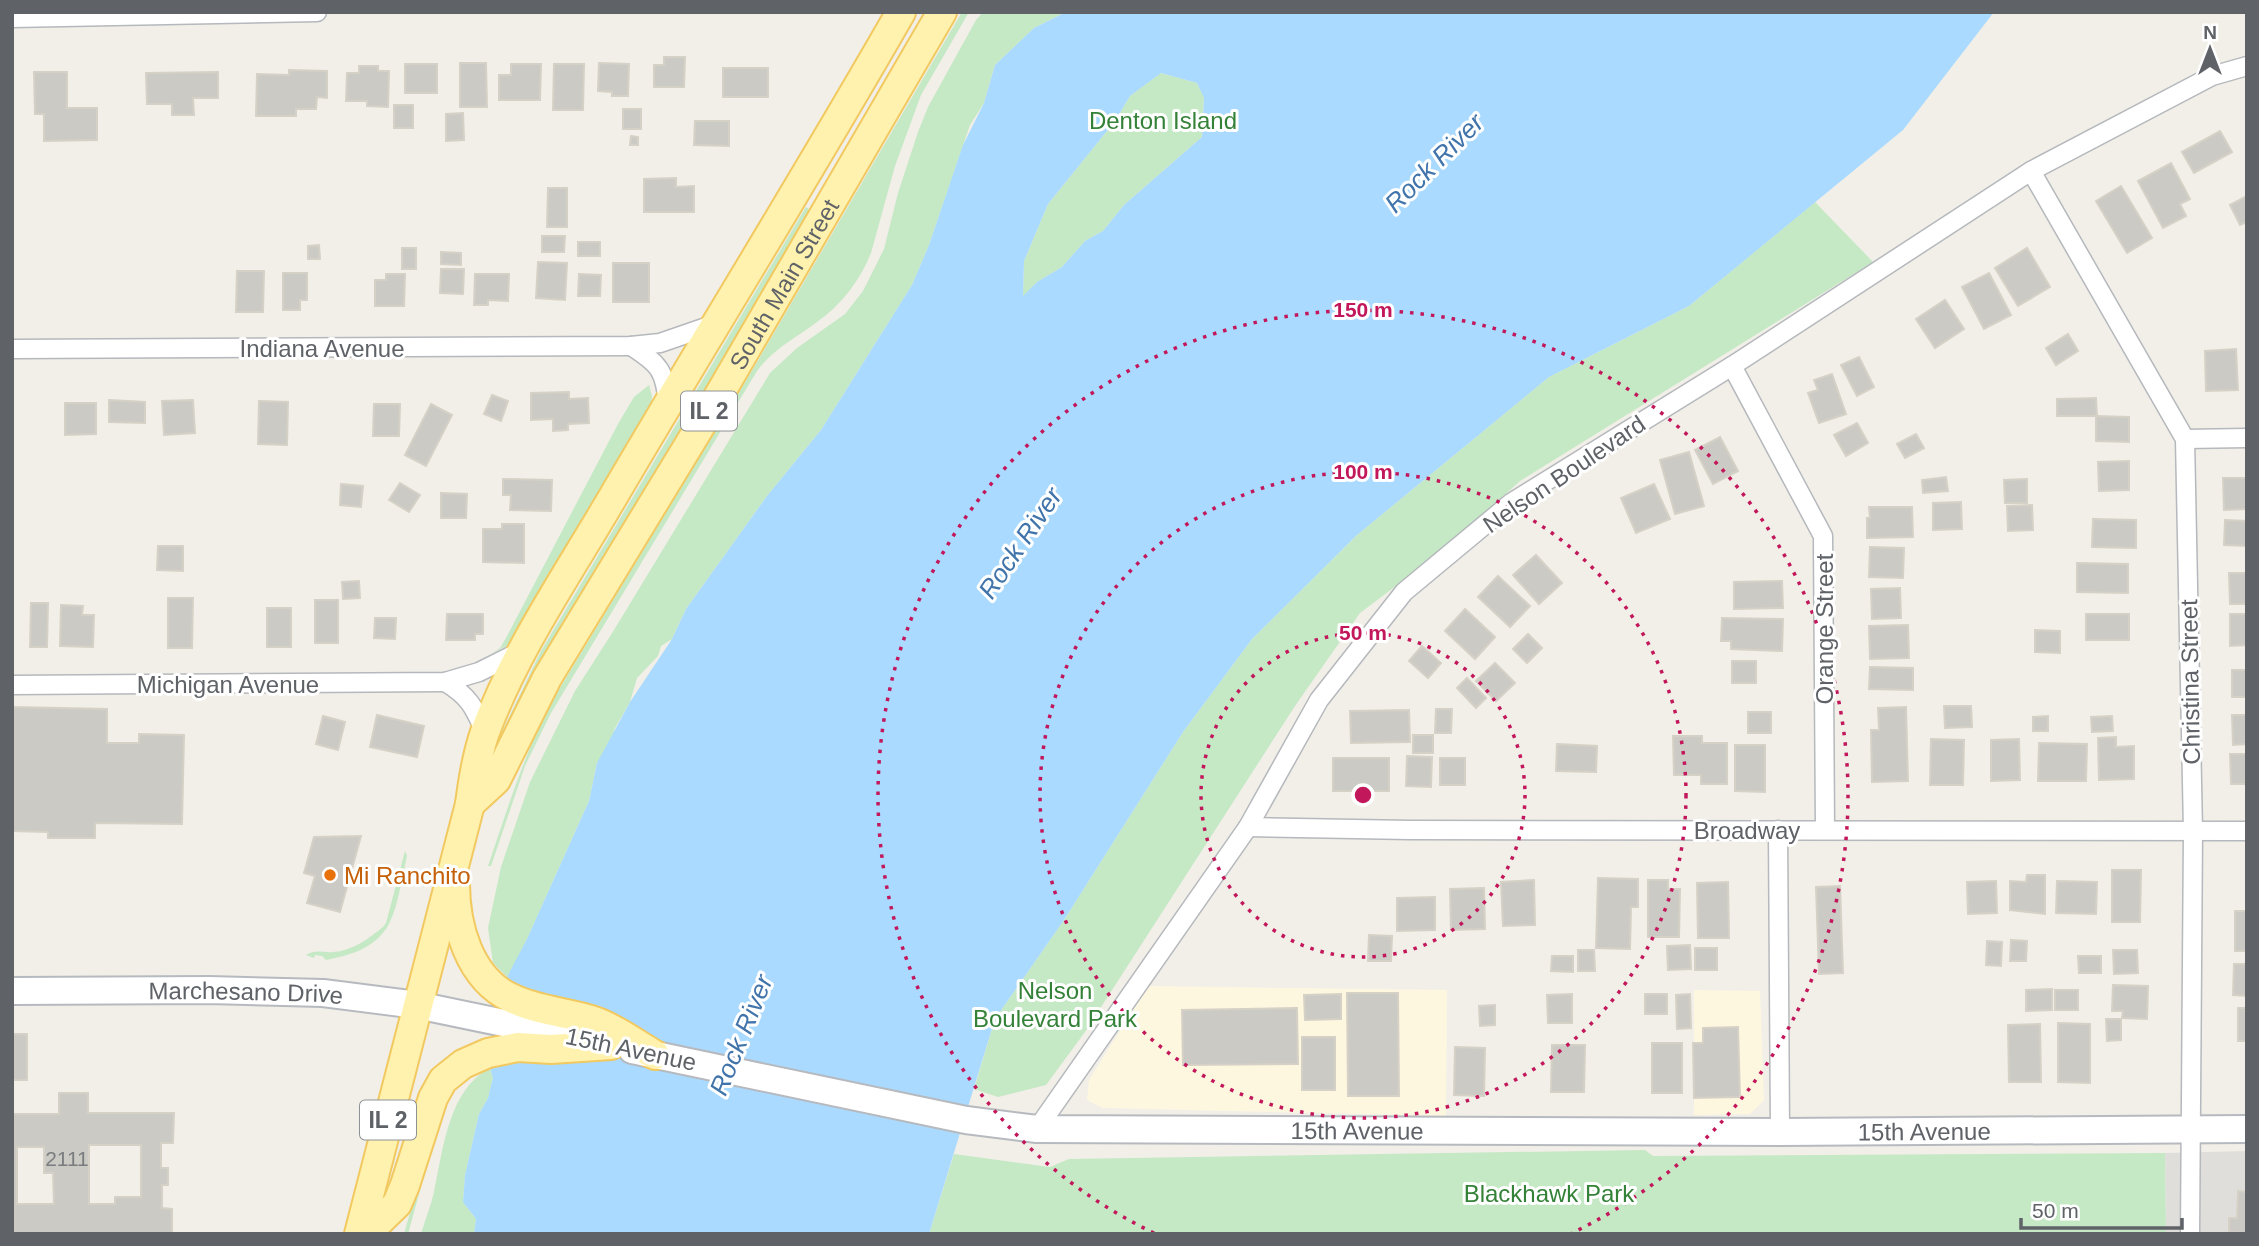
<svg xmlns="http://www.w3.org/2000/svg" width="2259" height="1246" viewBox="0 0 2259 1246" font-family="Arial,sans-serif">
	<rect width="100%" height="100%" fill="#f1efe8"/>
	<g fill="#fef7e0">
		<polygon points="1148,986 1447,990 1446,1116 1103,1108 1087,1100 1089,1080"/>
		<polygon points="1694,990 1760,991 1764,1100 1750,1114 1694,1115"/>
	</g>
	<polygon fill="#e0deda" points="2247,1151 2247,1234 2166,1234 2165,1153"/>
	<g fill="#c5e8c5">
		<path d="M 962,12 L 969,12 L 921,95 L 895,166 L 871,253 C 859,282 842,304 817,322 C 796,338 773,349 757,371 L 551,713 L 525,766 L 491,866 L 488,866 C 507,810 524,754 552,701 L 757,362 Z"/>
		<polygon points="983,12 1066,12 1034,28 995,65 984,103 970,125 929,245 912,285 821,430 767,496 686,609 672,639 661,646 658,656 637,678 630,702 614,730 618,735 597,763 589,801 519,957 507,977 493,963 488,928 501,867 530,782 575,691 614,630 770,373 797,348 845,314 863,291 884,249 898,193 918,132 928,107 976,20"/>
		<polygon points="1161,73 1197,83 1204,97 1202,137 1124,205 1103,231 1085,241 1062,267 1037,282 1023,297 1024,261 1048,204 1115,121 1130,96"/>
		<polygon points="1815,202 1873,262 1520,481 1445,549 1360,613 1295,706 1085,1032 1046,1085 998,1097 974,1089 995,1019 1064,920 1183,732 1252,639 1357,535 1549,377 1689,306"/>
		<polygon points="806,207 809,209 797,237 501,744 497,742 541,651"/>
		<polygon points="649,385 652,396 651,410 511,644 492,653 500,648 506,638 618,424 634,397"/>
		<path d="M 405,851 L 407,856 C 393,918 396,947 326,960 L 322,956 L 315,955 L 314,958 L 306,955 C 315,949 324,953 333,952 C 352,951 368,939 383,927 L 386,923 Z"/>
		<path d="M 490,1068 L 493,1078 L 491,1087 L 488,1098 L 479,1114 L 465,1175 L 463,1202 L 476,1219 L 474,1234 L 421,1234 C 425,1220 431,1206 434,1192 C 443,1151 448,1090 490,1068 Z"/>
		<polygon points="434,1139 408,1234 404,1234 429,1146"/>
		<polygon points="1645,1150 1653,1156 2165,1153 2166,1234 929,1234 954,1154 1050,1167 1069,1159"/>
	</g>
	<path fill="#aadaff" fill-rule="evenodd" d="M 1066,12 L 1994,12 L 1903,130 L 1689,306 L 1549,377 L 1357,535 L 1252,639 L 1183,732 L 1064,920 L 995,1019 L 929,1234 L 474,1234 L 476,1219 L 463,1202 L 465,1175 L 479,1114 L 488,1098 L 493,1078 L 490,1068 L 507,977 L 527,939 L 589,801 L 597,763 L 630,702 L 672,639 L 686,609 L 767,496 L 821,430 L 912,285 L 929,245 L 963,145 L 984,103 L 995,65 L 1034,28 ZM 1161,73 L 1197,83 L 1204,98 L 1202,137 L 1124,205 L 1103,231 L 1085,241 L 1062,267 L 1037,282 L 1023,296 L 1024,261 L 1048,204 L 1115,121 L 1130,96 Z"/>
	<g fill="#cccac5" stroke="#d6d1c6" stroke-width="2" fill-rule="evenodd">
		<polygon points="664,57 685,57 684,87 654,87 654,65 664,65"/>
		<polygon points="460,63 486,63 487,107 460,107"/>
		<polygon points="599,63 629,64 628,96 612,96 612,92 598,91"/>
		<rect x="405" y="64" width="32" height="29"/>
		<polygon points="511,64 541,64 540,100 499,100 499,75 511,75"/>
		<polygon points="554,64 584,64 583,110 553,110"/>
		<polygon points="359,66 378,66 378,71 389,71 388,107 367,106 367,101 346,101 347,73 359,73"/>
		<rect x="723" y="68" width="45" height="29"/>
		<polygon points="289,70 327,71 327,98 317,97 316,109 296,109 296,116 256,116 257,74 289,75"/>
		<polygon points="34,72 67,72 67,108 97,108 97,140 44,141 44,114 35,114"/>
		<polygon points="218,72 218,98 193,98 194,115 172,115 172,104 147,104 146,73"/>
		<rect x="394" y="105" width="19" height="23"/>
		<rect x="623" y="109" width="18" height="20"/>
		<polygon points="463,113 464,140 446,141 446,114"/>
		<polygon points="695,121 729,121 729,146 694,145"/>
		<polygon points="2220,131 2232,152 2194,173 2182,152"/>
		<polygon points="631,136 638,137 638,145 630,145"/>
		<polygon points="2171,163 2190,199 2180,204 2186,216 2163,228 2138,181"/>
		<polygon points="676,178 676,187 694,186 694,212 644,212 644,179"/>
		<polygon points="2121,186 2152,238 2127,253 2096,201"/>
		<polygon points="548,188 567,188 567,227 547,227"/>
		<polygon points="2247,196 2247,222 2240,225 2230,205"/>
		<polygon points="542,236 565,236 564,252 542,252"/>
		<rect x="578" y="242" width="22" height="14"/>
		<polygon points="319,245 320,259 308,259 308,246"/>
		<rect x="402" y="248" width="14" height="21"/>
		<polygon points="2027,248 2050,287 2018,306 1995,268"/>
		<polygon points="441,252 461,253 461,265 441,264"/>
		<polygon points="538,262 567,263 565,300 536,298"/>
		<rect x="613" y="263" width="36" height="39"/>
		<polygon points="441,269 464,269 463,294 440,293"/>
		<polygon points="237,271 264,271 263,312 236,312"/>
		<polygon points="283,273 307,273 307,300 300,300 300,310 283,310"/>
		<polygon points="1989,273 2011,315 1984,329 1962,287"/>
		<polygon points="386,274 405,274 404,306 375,306 375,280 386,280"/>
		<polygon points="475,274 509,274 508,301 488,300 488,305 474,305"/>
		<polygon points="579,274 601,275 600,296 578,296"/>
		<polygon points="1945,300 1964,329 1935,348 1916,319"/>
		<polygon points="2068,334 2078,351 2056,365 2046,348"/>
		<polygon points="2236,349 2238,390 2206,391 2205,351"/>
		<polygon points="1859,357 1874,387 1857,396 1841,365"/>
		<polygon points="1832,374 1846,414 1819,423 1808,393 1818,390 1814,380"/>
		<polygon points="569,392 569,399 588,398 589,423 568,424 568,430 553,431 553,419 531,420 531,393"/>
		<polygon points="492,395 508,401 501,421 484,414"/>
		<polygon points="2096,398 2097,416 2057,416 2057,399"/>
		<polygon points="109,400 145,402 145,423 109,422"/>
		<polygon points="193,400 195,433 164,435 162,401"/>
		<polygon points="259,401 288,402 287,445 258,444"/>
		<polygon points="65,403 96,403 96,434 65,435"/>
		<polygon points="374,404 400,404 399,436 373,436"/>
		<polygon points="431,404 452,415 426,466 405,455"/>
		<polygon points="2096,416 2129,417 2129,442 2096,441"/>
		<polygon points="1857,423 1868,443 1846,456 1834,435"/>
		<polygon points="1916,434 1924,448 1905,458 1897,444"/>
		<polygon points="1720,437 1738,471 1713,484 1695,450"/>
		<polygon points="1689,452 1704,506 1675,514 1660,460"/>
		<polygon points="2129,461 2129,490 2099,491 2098,462"/>
		<polygon points="1946,477 1948,491 1923,493 1922,480"/>
		<polygon points="2223,478 2247,478 2247,509 2224,510"/>
		<polygon points="503,479 552,480 551,511 510,510 511,495 503,495"/>
		<polygon points="2027,479 2027,503 2005,503 2004,480"/>
		<polygon points="400,483 420,495 409,512 389,500"/>
		<polygon points="341,484 363,486 361,507 340,505"/>
		<polygon points="1654,484 1670,519 1636,533 1621,498"/>
		<polygon points="441,493 467,494 466,518 441,518"/>
		<polygon points="1961,502 1962,529 1933,530 1933,503"/>
		<polygon points="2032,505 2033,530 2008,531 2007,506"/>
		<polygon points="1869,507 1912,507 1913,537 1867,538 1867,518 1870,518"/>
		<polygon points="2093,519 2136,520 2136,548 2092,547"/>
		<polygon points="2225,520 2247,521 2247,546 2224,545"/>
		<polygon points="502,524 524,524 524,563 483,562 483,529 502,529"/>
		<polygon points="158,546 183,546 183,571 157,570"/>
		<polygon points="1870,547 1904,548 1903,578 1869,577"/>
		<polygon points="1536,555 1562,583 1539,604 1513,575"/>
		<polygon points="2077,563 2128,564 2128,593 2077,592"/>
		<polygon points="2229,573 2247,573 2247,604 2230,604"/>
		<polygon points="1498,576 1530,606 1510,627 1478,597"/>
		<polygon points="359,581 360,598 343,599 342,582"/>
		<polygon points="1782,581 1783,608 1734,609 1734,582"/>
		<polygon points="1900,588 1901,618 1872,619 1871,589"/>
		<polygon points="168,598 193,598 192,648 168,648"/>
		<rect x="315" y="600" width="23" height="43"/>
		<polygon points="31,603 48,603 47,647 30,647"/>
		<polygon points="61,605 83,606 82,615 94,615 93,647 60,646"/>
		<rect x="267" y="608" width="24" height="39"/>
		<polygon points="1465,609 1495,637 1475,659 1445,631"/>
		<polygon points="447,614 483,614 483,634 475,634 475,640 446,640"/>
		<rect x="2086" y="614" width="43" height="26"/>
		<polygon points="2230,614 2247,614 2247,645 2230,646"/>
		<polygon points="375,618 396,618 395,639 374,638"/>
		<polygon points="1722,618 1783,619 1782,651 1731,649 1731,641 1721,641"/>
		<polygon points="1908,625 1909,658 1870,659 1869,626"/>
		<polygon points="2035,630 2060,631 2060,653 2035,652"/>
		<polygon points="1528,634 1542,648 1527,663 1513,649"/>
		<polygon points="1422,646 1441,663 1428,678 1409,661"/>
		<rect x="1732" y="661" width="24" height="22"/>
		<polygon points="1495,663 1515,683 1496,701 1476,681"/>
		<polygon points="1870,667 1913,668 1913,690 1869,689"/>
		<rect x="2232" y="670" width="15" height="27"/>
		<polygon points="1467,678 1486,698 1476,708 1457,688"/>
		<polygon points="1944,706 1971,706 1972,727 1945,728"/>
		<polygon points="12,707 107,709 107,743 139,743 139,734 184,735 182,824 95,823 95,838 48,838 48,832 12,831"/>
		<polygon points="1906,707 1908,781 1872,782 1871,730 1879,730 1878,708"/>
		<polygon points="1436,709 1452,709 1451,733 1435,733"/>
		<polygon points="1409,710 1410,742 1351,743 1350,711"/>
		<rect x="1748" y="712" width="23" height="21"/>
		<polygon points="377,715 424,726 417,757 370,747"/>
		<polygon points="2232,715 2247,715 2247,744 2233,745"/>
		<polygon points="323,716 345,722 338,750 316,744"/>
		<polygon points="2048,716 2048,731 2033,731 2033,717"/>
		<polygon points="2112,716 2113,731 2092,732 2091,717"/>
		<rect x="1413" y="735" width="20" height="18"/>
		<polygon points="1673,736 1702,736 1702,743 1727,743 1727,784 1701,784 1701,775 1674,775"/>
		<polygon points="2116,737 2116,747 2134,746 2134,779 2099,780 2098,738"/>
		<polygon points="1931,739 1964,740 1963,785 1930,785"/>
		<polygon points="2019,739 2020,780 1991,781 1991,740"/>
		<polygon points="2039,743 2087,744 2086,781 2038,781"/>
		<polygon points="1557,744 1597,746 1596,772 1556,771"/>
		<polygon points="1735,745 1765,745 1765,792 1735,791"/>
		<polygon points="2230,754 2247,754 2247,784 2231,784"/>
		<polygon points="1407,756 1432,757 1431,787 1406,786"/>
		<rect x="1333" y="758" width="56" height="33"/>
		<rect x="1440" y="758" width="25" height="27"/>
		<polygon points="361,836 340,912 307,903 315,876 304,873 314,837"/>
		<polygon points="2112,870 2141,870 2140,922 2112,922"/>
		<polygon points="2027,875 2045,875 2045,914 2010,910 2010,881 2026,882"/>
		<polygon points="1598,878 1638,879 1638,907 1631,907 1630,949 1596,948"/>
		<polygon points="1534,880 1535,925 1503,926 1501,882"/>
		<polygon points="1648,880 1668,880 1668,889 1680,889 1679,937 1648,937"/>
		<polygon points="1996,881 1997,913 1968,914 1967,882"/>
		<polygon points="2057,881 2097,882 2096,914 2056,913"/>
		<polygon points="1728,882 1729,938 1698,938 1697,883"/>
		<polygon points="1840,886 1843,973 1819,974 1816,887"/>
		<polygon points="1484,888 1485,929 1451,930 1450,889"/>
		<polygon points="1435,897 1435,930 1397,931 1397,898"/>
		<rect x="2235" y="911" width="12" height="40"/>
		<polygon points="1369,935 1392,936 1391,961 1368,961"/>
		<polygon points="2011,940 2027,941 2026,961 2010,961"/>
		<polygon points="1987,941 2002,942 2001,966 1986,965"/>
		<polygon points="1690,945 1691,969 1668,970 1667,946"/>
		<rect x="1695" y="948" width="22" height="22"/>
		<polygon points="1578,950 1594,950 1595,971 1578,971"/>
		<polygon points="2113,950 2137,950 2138,973 2114,974"/>
		<polygon points="1552,956 1573,956 1573,972 1551,971"/>
		<polygon points="2078,956 2101,956 2101,973 2079,973"/>
		<polygon points="2234,964 2247,964 2247,996 2233,995"/>
		<polygon points="2113,985 2148,986 2147,1019 2122,1018 2123,1011 2112,1011"/>
		<polygon points="2052,989 2052,1010 2026,1011 2026,990"/>
		<rect x="2055" y="990" width="23" height="20"/>
		<polygon points="1347,993 1398,993 1399,1096 1348,1096"/>
		<polygon points="1341,994 1341,1019 1305,1020 1304,995"/>
		<polygon points="1572,994 1572,1023 1548,1023 1547,995"/>
		<rect x="1645" y="994" width="22" height="20"/>
		<polygon points="1690,994 1691,1028 1677,1029 1676,995"/>
		<polygon points="1495,1005 1495,1025 1480,1026 1479,1006"/>
		<polygon points="1297,1008 1298,1064 1183,1065 1182,1010"/>
		<rect x="2238" y="1008" width="9" height="33"/>
		<polygon points="2106,1019 2121,1019 2121,1040 2107,1041"/>
		<polygon points="2058,1023 2090,1024 2090,1083 2058,1082"/>
		<polygon points="2040,1024 2041,1082 2009,1082 2008,1025"/>
		<polygon points="1738,1027 1740,1097 1694,1098 1693,1043 1703,1043 1703,1028"/>
		<rect x="12" y="1034" width="15" height="46"/>
		<rect x="1302" y="1037" width="33" height="53"/>
		<rect x="1652" y="1043" width="30" height="50"/>
		<polygon points="1552,1045 1585,1045 1584,1092 1551,1092"/>
		<polygon points="1455,1047 1485,1048 1484,1096 1454,1095"/>
		<path d="M 59,1093 L 88,1093 L 88,1113 L 174,1113 L 173,1143 L 161,1143 L 161,1168 L 168,1168 L 168,1185 L 162,1185 L 162,1208 L 172,1209 L 172,1234 L 12,1234 L 12,1114 L 59,1114 ZM 89,1145 L 141,1145 L 141,1197 L 115,1197 L 115,1204 L 89,1204 ZM 17,1147 L 44,1147 L 44,1173 L 53,1173 L 54,1204 L 17,1204 Z"/>
		<polygon points="2238,1191 2247,1192 2247,1233 2229,1232 2229,1218 2237,1218"/>
	</g>
	<g fill="none" stroke-linecap="round" stroke-linejoin="round">
		<g stroke="#b5b8bc" stroke-width="21">
			<g id="minor">
				<polyline points="12,18 317,12"/>
				<polyline points="2031,171 2185,439 2193,831 2190,1234"/>
				<path d="M 631,346 C 659,364 665,370 668,404"/>
				<polyline points="12,349 631,346 660,343 715,324"/>
				<polyline points="1732,366 1823,536 1825,830"/>
				<polyline points="2185,439 2247,438"/>
				<path d="M 445,682 C 469,696 474,707 485,732"/>
				<polyline points="12,685 445,682 479,672 521,651"/>
				<polyline points="1248,827 1410,830 2247,831"/>
				<polyline points="1778,830 1780,1132"/>
				<polyline points="1037,1129 1248,827 1319,700 1404,592 1511,503 1732,366 2031,171 2212,76 2247,66"/>
			</g>
		</g>
		<g stroke="#b6babf" stroke-width="30">
			<g id="secondary">
				<path id="s1" d="M 12,991 L 209,990 L 323,993 L 417,1005 L 595,1042"/>
				<path id="s2" d="M 632,1050 L 966,1120 L 1037,1129 L 1780,1132 L 2247,1129"/>
			</g>
		</g>
		<g stroke="#f2c960" stroke-width="32">
			<g id="primary">
				<path id="s3" d="M 470,804 L 496,780 L 547,678 L 715,402 L 942,12"/>
				<path d="M 455,883 C 455,926 469,978 511,998 C 537,1011 567,1012 594,1021 C 615,1028 636,1044 655,1055"/>
				<path d="M 359,1234 L 470,804 C 473,780 477,755 485,732 C 516,648 572,568 617,490 C 711,330 809,173 901,12"/>
				<polyline points="366,1234 397,1204 405,1185 433,1098 443,1080 463,1064 488,1053 518,1047 551,1049 611,1045"/>
			</g>
		</g>
		<use href="#minor" stroke="#fff" stroke-width="18"/>
		<use href="#secondary" stroke="#fff" stroke-width="26"/>
		<use href="#primary" stroke="#fff2af" stroke-width="28"/>
	</g>
	<g fill="none" stroke="#c2185b" stroke-width="3.5" stroke-dasharray="3.5 7">
		<circle cx="1363" cy="795" r="162"/>
		<circle cx="1363" cy="795" r="323"/>
		<path d="M1154 1233A485 485 0 1 1 1572 1233"/>
	</g>
	<circle fill="#e8710a" stroke="#fff" stroke-width="2.5" cx="330" cy="875" r="7"/>
	<g text-anchor="middle" dominant-baseline="central" stroke-width="6" stroke-linejoin="round" paint-order="stroke">
		<g font-size="21" fill="#7a7d7f">
			<text x="67" y="1158">2111</text>
		</g>
		<g fill="#fff" stroke="#8f9295" stroke-width="2">
			<rect x="681" y="391.5" width="56" height="39" rx="5"/>
			<rect x="360" y="1100.5" width="56" height="39" rx="5"/>
		</g>
		<g font-size="23" font-weight="bold" fill="#5f6368">
			<text x="709" y="411">IL 2</text>
			<text x="388" y="1120">IL 2</text>
		</g>
		<g font-size="24" fill="#348238" stroke="#fff">
			<text x="1163" y="120">Denton Island</text>
			<text x="1055" y="990">Nelson<tspan x="1055" dy="28">Boulevard Park</tspan></text>
			<text x="1549" y="1193">Blackhawk Park</text>
		</g>
		<g font-size="24" fill="#5f6368" stroke="#fff">
			<text stroke="none"><textPath href="#s3" startOffset="609">South Main Street</textPath></text>
			<text x="322" y="348">Indiana Avenue</text>
			<text transform="translate(1564 474) rotate(-34)">Nelson Boulevard</text>
			<text transform="translate(1824 629) rotate(-90)">Orange Street</text>
			<text transform="translate(2190 682) rotate(-91)">Christina Street</text>
			<text x="228" y="684">Michigan Avenue</text>
			<text x="1747" y="830">Broadway</text>
			<text stroke="none"><textPath href="#s1" startOffset="234">Marchesano Drive</textPath></text>
			<text transform="translate(631 1049) rotate(12)">15th Avenue</text>
			<text stroke="none"><textPath href="#s2" startOffset="733">15th Avenue</textPath></text>
			<text stroke="none"><textPath href="#s2" startOffset="1300">15th Avenue</textPath></text>
		</g>
		<g font-size="24" fill="#c56008" stroke="#fff" text-anchor="start">
			<text x="344" y="875">Mi Ranchito</text>
		</g>
		<g font-size="26" font-style="italic" fill="#4174aa" stroke="#fff">
			<text transform="translate(1434 163) rotate(-45)">Rock River</text>
			<text transform="translate(1020 543) rotate(-56)">Rock River</text>
			<text transform="translate(741 1035) rotate(-68)">Rock River</text>
		</g>
	</g>
	<circle cx="1363" cy="795" r="10" fill="#c2185b" stroke="#fff" stroke-width="3.5"/>
	<g font-size="21" text-anchor="middle" font-weight="bold" fill="#c2185b" stroke="#fff" stroke-width="6" stroke-linejoin="round" paint-order="stroke">
		<text x="1363" y="317">150 m</text>
		<text x="1363" y="479">100 m</text>
		<text x="1363" y="640">50 m</text>
	</g>
	<rect width="2259" height="1246" fill="none" stroke="#5f6368" stroke-width="28"/>
	<g transform="translate(2210 49)" stroke="#ffffff" stroke-width="5" paint-order="stroke">
	<path d="M0-5L12 26L0 18L-12 26Z" fill="#5f6368"/>
	<text y="-10" font-size="19" font-weight="bold" text-anchor="middle" fill="#5f6368">N</text>
	</g>
	<path d="M2021 1218v10h161v-10" fill="none" stroke="#5f6368" stroke-width="3.5"/>
	<text x="2032" y="1218" font-size="21" fill="#5f6368" stroke="#ffffff" stroke-width="5" paint-order="stroke">50 m</text>
</svg>
